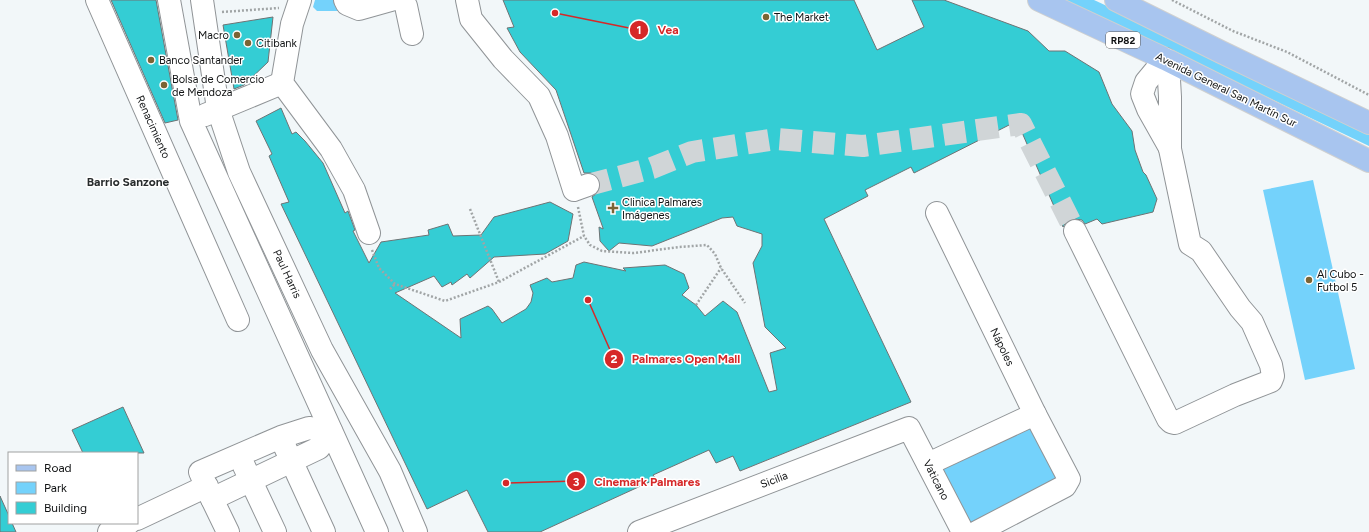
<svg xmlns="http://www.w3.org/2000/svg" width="1369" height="532" viewBox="0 0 1369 532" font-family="Figtree,sans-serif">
	<rect width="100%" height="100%" fill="#f2f7f9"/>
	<g fill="#74d2fb">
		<polygon points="315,0 338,0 341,11 317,11 313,7"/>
		<polygon points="1065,0 1094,0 1187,43 1369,132 1369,146"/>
		<polygon points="1313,180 1355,369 1305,380 1263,190"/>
		<polygon points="1035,414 1069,479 977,532 928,464"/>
	</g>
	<g fill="#34cdd4" stroke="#6e7374">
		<polygon points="111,0 156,0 178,120 165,123"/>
		<polygon points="503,0 854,0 877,50 924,27 912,0 944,0 1028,31 1049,51 1065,51 1099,72 1112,104 1132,131 1135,150 1143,172 1146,175 1157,199 1153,212 1102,224 1097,219 1085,224 1082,220 1075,219 1069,220 1065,224 1063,227 1017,121 914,173 911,167 865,190 868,196 824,219 911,402 740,471 733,456 716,463 709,450 653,475 656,479 540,532 488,532 467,490 427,509 281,204 289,202 269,156 272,154 256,121 281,108 292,134 296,132 305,141 323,163 345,213 348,211 355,230 353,231 369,263 381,242 429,235 428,230 448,224 453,236 481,235 494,217 550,202 573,214 568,241 545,254 494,257 470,278 467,274 452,285 451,282 442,287 434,276 395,293 461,338 460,319 488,306 492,309 502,323 526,309 531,302 533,293 530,285 547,278 552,282 573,278 576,265 584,262 626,271 623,268 665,265 684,274 689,288 682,295 696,305 705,316 723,301 737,312 769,392 777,390 770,353 786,348 765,327 753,263 762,246 762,234 737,226 733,217 722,218 652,246 619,243 609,251 600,241 599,227 603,229 603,228 592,197 597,193 600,188 600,180 596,176 591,173 584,173 556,90 520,52 507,28 514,27"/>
		<polygon points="273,17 268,62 244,85 234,89 223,25"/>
		<polygon points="123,407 144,453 83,453 72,430"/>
		<polygon points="0,496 9,516 9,523 12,523 16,532 0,532"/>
	</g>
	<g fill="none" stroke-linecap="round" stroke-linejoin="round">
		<polyline stroke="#d0d5d7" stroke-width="22" stroke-dasharray="22 11" stroke-linecap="butt" points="588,185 652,168 692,152 776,139 863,146 1021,124 1075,231"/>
		<g stroke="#909497" stroke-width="24">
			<g id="minor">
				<polyline points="97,0 238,320"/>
				<polyline points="169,0 191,121 377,532"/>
				<polyline points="202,0 218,109 239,172 322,350 390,471 416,532"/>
				<polyline points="300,0 292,24 282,83 331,149 354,190 369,233"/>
				<polyline points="345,0 347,4 359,9 391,0"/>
				<polyline points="402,0 406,6 412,34"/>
				<polyline points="467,0 471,19 503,59 539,96 557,136 574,190 588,185"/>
				<polyline points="1165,59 1146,82 1142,94 1148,109 1170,148"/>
				<polyline points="205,115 282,83"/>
				<polyline points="937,213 1035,414 1069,479 1065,486 977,532"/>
				<polyline points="1075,231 1168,419 1171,422 1175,423 1235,395 1271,381 1273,376 1271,365 1252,322 1240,308 1201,251 1190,244 1170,149 1170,97 1169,80 1165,59"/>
				<polygon points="309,428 331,431 319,448 212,499 200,472 281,437"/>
				<polyline points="285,447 324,532"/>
				<polyline points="928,464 1035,414"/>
				<polyline points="244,466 275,532"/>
				<polyline points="212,499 228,532"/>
				<polyline points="137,519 207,486"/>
				<polyline points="109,532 129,523"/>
				<polyline points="639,532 909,428 963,532"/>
			</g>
		</g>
		<g stroke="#cfd0d0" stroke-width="24">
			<g id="major">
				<polyline points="1039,0 1165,59 1369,161"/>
				<polyline points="1116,0 1221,52 1369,123"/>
			</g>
		</g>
		<g stroke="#a1a5a6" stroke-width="2.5" stroke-dasharray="2 2" stroke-linecap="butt">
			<polyline points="1172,0 1233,31 1287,52 1369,95"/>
			<polyline points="222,12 279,8"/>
			<polyline points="578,207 584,236 590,245 602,251 634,253 679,247 707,245 715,254 721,268 745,303"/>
			<polyline points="470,209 499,282"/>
			<polyline points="372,250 379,268 395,284 445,301 499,282 584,236"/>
			<polyline points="390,289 395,284"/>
			<polyline points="696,305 721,268"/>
		</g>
		<use href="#minor" stroke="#fff" stroke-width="22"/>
		<use href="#major" stroke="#a8c5ef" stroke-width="22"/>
	</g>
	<g fill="#7b6434" stroke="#fff" stroke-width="1.5">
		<circle cx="766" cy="17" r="4"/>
		<circle cx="237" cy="35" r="4"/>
		<circle cx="248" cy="43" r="4"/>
		<circle cx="151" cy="60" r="4"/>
		<circle cx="164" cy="85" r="4"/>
		<path d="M611 202h4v4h4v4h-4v4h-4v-4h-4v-4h4z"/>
		<circle cx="1309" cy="280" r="4"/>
	</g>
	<g text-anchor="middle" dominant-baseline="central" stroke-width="3" stroke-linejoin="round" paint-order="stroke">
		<rect fill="#fff" stroke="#585a5a" stroke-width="1" x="1106" y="32" width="34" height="16" rx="3"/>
		<g font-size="10" font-weight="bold" fill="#111314">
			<text x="1123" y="40">RP82</text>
		</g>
		<g font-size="11" fill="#111314" stroke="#fff" text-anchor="start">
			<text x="774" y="17">The Market</text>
			<text x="229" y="35" text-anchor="end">Macro</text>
			<text x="256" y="43">Citibank</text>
			<text x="159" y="60">Banco Santander</text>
			<text x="172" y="79">Bolsa de Comercio<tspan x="172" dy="13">de Mendoza</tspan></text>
			<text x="622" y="202">Clinica Palmares<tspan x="622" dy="13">Imágenes</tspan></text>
			<text x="1317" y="274">Al Cubo -<tspan x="1317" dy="13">Futbol 5</tspan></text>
		</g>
		<g font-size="11" fill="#111314" stroke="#fff">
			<text transform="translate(1226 90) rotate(26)">Avenida General San Martín Sur</text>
			<text transform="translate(153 127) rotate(66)">Renacimiento</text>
			<text transform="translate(287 274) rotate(65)">Paul Harris</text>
			<text transform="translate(1002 347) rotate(64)">Nápoles</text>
			<text transform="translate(774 480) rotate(-21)">Sicilia</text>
			<text transform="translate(936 480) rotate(63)">Vaticano</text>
		</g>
		<g font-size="12" font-weight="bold" fill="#282c2d" stroke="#fff">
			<text x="128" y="182">Barrio Sanzone</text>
		</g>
	</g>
	<path fill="none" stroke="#d62828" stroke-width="1.5" d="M555 13L639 30M588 300L614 359M506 483L576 481"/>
	<g fill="#d62828" stroke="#fff" stroke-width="1.5">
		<circle cx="555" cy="13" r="4"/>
		<circle cx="588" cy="300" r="4"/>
		<circle cx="506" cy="483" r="4"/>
		<circle cx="639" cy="30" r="10"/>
		<circle cx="614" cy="359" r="10"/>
		<circle cx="576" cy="481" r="10"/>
	</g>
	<g font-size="12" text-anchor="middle" font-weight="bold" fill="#fff">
		<text x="639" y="34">1</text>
		<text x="614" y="363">2</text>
		<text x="576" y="486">3</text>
	</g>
	<g font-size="12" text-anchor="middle" font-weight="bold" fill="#d62828" stroke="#fff" stroke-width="3" stroke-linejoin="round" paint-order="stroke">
		<text x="668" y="34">Vea</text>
		<text x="686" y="363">Palmares Open Mall</text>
		<text x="647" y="486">Cinemark Palmares</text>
	</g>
	<rect x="8" y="452" width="130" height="72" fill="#ffffff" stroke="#a0a1a1"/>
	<rect x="16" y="465" width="20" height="6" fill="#a8c5ef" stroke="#a0a1a1"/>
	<text x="44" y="472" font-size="12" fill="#111314">Road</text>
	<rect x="16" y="482" width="20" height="12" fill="#74d2fb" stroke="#a0a1a1"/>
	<text x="44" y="492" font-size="12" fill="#111314">Park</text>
	<rect x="16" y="502" width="20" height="12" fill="#34cdd4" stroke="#a0a1a1"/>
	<text x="44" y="512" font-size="12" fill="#111314">Building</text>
</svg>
